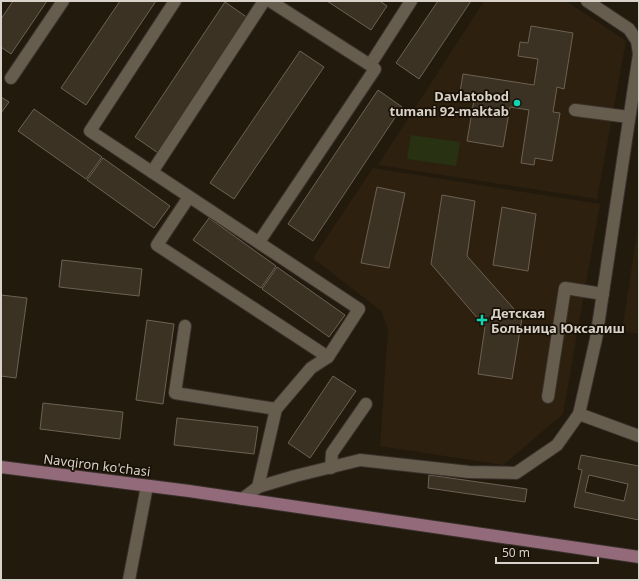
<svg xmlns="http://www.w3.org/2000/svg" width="640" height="581" viewBox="0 0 640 581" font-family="'Noto Sans',sans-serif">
	<rect width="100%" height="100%" fill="#231a0e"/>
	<g fill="#2d200e">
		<polygon points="484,1 566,1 626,41 597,199 378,165"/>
		<polygon points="373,168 600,204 563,414 503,465 380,446 388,329 381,311 313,258"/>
		<polygon points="639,221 639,334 622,331"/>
	</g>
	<polygon fill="#283213" points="411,135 460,142 456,166 407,159"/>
	<g fill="#3b3224" stroke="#6c6153" fill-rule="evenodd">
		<polygon points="13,1 47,1 11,54 1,47 1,19"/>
		<polygon points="120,1 156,1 86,105 61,88"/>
		<polygon points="327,1 380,1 387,6 371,30"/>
		<polygon points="438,1 471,1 419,79 396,63"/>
		<polygon points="225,2 248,18 158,153 135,137"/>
		<polygon points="531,26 573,33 564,89 557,87 553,112 560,113 552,161 535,158 534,165 521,163 529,110 510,107 503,147 467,141 474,100 459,98 463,74 534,85 538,59 518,56 520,42 528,43"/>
		<polygon points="300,51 324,67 234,199 210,183"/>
		<polygon points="378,90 402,107 313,241 288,224"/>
		<polygon points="1,97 9,102 1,113"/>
		<polygon points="34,109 102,157 86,179 18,131"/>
		<polygon points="103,158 170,206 154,228 87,180"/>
		<polygon points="377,187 405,193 389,268 361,263"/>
		<polygon points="442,195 475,201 467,256 522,318 512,379 478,374 485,327 431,264"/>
		<polygon points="502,207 536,214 528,271 493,265"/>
		<polygon points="209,218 276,266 261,288 193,240"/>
		<polygon points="62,260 142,269 139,296 59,287"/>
		<polygon points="277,267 345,315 329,337 262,289"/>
		<polygon points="1,295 27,298 16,378 1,376"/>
		<polygon points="147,320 174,324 163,404 136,400"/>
		<polygon points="333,376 356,391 310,458 288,443"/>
		<polygon points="43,403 123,412 120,439 40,429"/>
		<polygon points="177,418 258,427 254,454 174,445"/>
		<path d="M 581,455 L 639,466 L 639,520 L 574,507 L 582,470 L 578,469 ZM 589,475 L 628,484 L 624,501 L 585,492 Z"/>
		<polygon points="429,475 527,489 525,502 428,488"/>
	</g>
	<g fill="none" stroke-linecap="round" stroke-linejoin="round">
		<g stroke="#39322c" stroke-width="14">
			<g id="minor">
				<polyline points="175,1 90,131 359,309 328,357 157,245 189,197"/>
				<polyline points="270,1 370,65 411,1"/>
				<polyline points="11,78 63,1"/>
				<polyline points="575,110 629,117"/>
				<polyline points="152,172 264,1"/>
				<polyline points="259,242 375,69"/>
				<polyline points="185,326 175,393 276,409"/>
				<polyline points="548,397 565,288 603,294"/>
				<polyline points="579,414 639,436"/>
				<polyline points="331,468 332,453 366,404"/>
				<polyline points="258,487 276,409 311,368 328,357"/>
				<polyline points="242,499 258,487 295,476 360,460 469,472 516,473 557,445 579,414 596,339 639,54 637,41 629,29 587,1"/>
				<polyline points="129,580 147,486"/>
			</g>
		</g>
		<g stroke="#39322c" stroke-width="14">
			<polyline id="major" points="1,467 189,491 639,557"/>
		</g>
		<use href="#minor" stroke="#675d4e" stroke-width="12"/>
		<use href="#major" stroke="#936a7a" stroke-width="12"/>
	</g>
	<g fill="#0ed5b4" stroke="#191106" stroke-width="1.5">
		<circle cx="517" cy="103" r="4"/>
		<path d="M480 314h4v4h4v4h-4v4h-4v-4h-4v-4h4z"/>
	</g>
	<g text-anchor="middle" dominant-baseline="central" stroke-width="3.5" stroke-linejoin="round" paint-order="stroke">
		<g font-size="13" font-weight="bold" fill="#d8d2ca" stroke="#191106" text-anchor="end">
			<text x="509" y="96">Davlatobod<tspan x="509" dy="15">tumani 92-maktab</tspan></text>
			<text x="491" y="313" text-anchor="start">Детская<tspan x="491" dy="15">Больница Юксалиш</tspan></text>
		</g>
		<g font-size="13" fill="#d8d2ca" stroke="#191106">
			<text transform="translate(97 465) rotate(7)">Navqiron ko'chasi</text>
		</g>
	</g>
	<rect width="640" height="581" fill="none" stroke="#d8d2ca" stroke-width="4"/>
	<path d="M496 557v6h102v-6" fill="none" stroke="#d8d2ca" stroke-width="2"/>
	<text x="502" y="557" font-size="12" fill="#d8d2ca" stroke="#191106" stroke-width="3" paint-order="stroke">50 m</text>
</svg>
